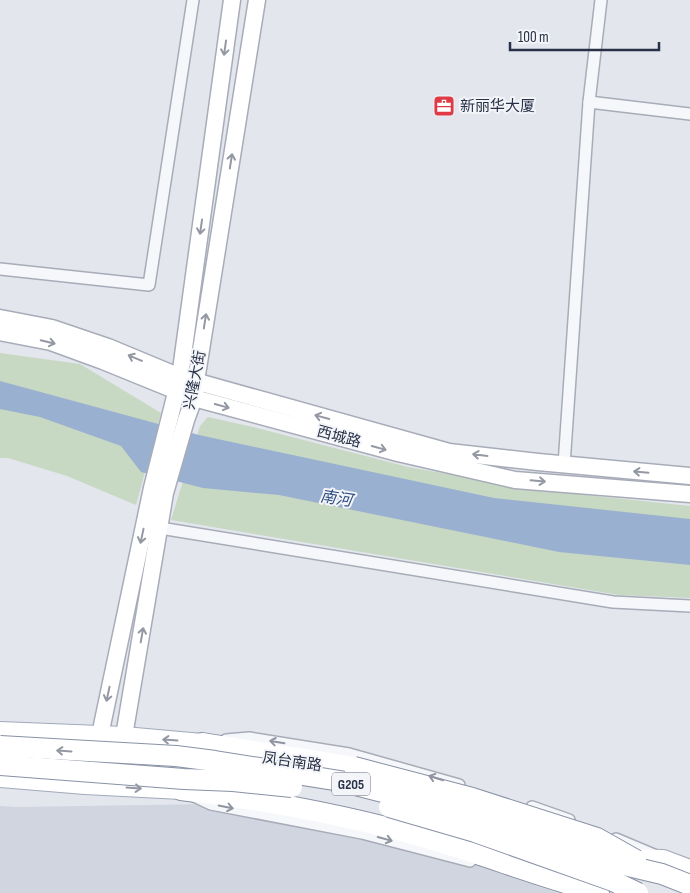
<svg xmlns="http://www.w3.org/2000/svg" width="690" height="893" viewBox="0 0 690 893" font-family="'Sofia Sans Condensed','Noto Sans SC',sans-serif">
	<rect width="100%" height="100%" fill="#e3e6ed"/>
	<polygon fill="#d1d5df" points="211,804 460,859 558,893 0,893 0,806 17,807"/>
	<g fill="#c7d8c3">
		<polygon points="0,353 80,364 161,413 136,505 67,476 8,458 0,458"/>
		<polygon points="208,417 257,428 408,467 539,490 690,506 690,598 619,595 171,520 200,426"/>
	</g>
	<polygon fill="#9ab0d0" points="0,381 199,435 494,498 690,519 690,565 559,552 279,495 203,488 141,472 121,446 40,417 0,409"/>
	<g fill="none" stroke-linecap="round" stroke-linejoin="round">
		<g stroke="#a7acb8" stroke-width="14">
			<g id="street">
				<polyline points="589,102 690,114"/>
				<polyline points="0,269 149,285 193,0"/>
				<polyline points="564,465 589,102 601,0"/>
				<polyline points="160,528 613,602 690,606"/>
				<polyline points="226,740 249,738 349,754 459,785"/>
				<polyline points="196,797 211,804 362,833 470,861"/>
				<polyline points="532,807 569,820"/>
				<polyline points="616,839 654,855"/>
			</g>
		</g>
		<g stroke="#a7acb8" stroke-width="19">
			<g id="secondary">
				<polyline points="0,318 52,328 108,347 180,377 449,452 538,462 690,476"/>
				<polyline points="0,332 51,342 103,361 194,398 398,453 515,480 690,494"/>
				<polyline points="86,783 100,735 152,488 180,377 232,0"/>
				<polyline points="113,786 124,736 165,493 186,420 194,398 196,381 257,0"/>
			</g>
		</g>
		<g stroke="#a1a9ba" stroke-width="20">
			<g id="primary">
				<polyline points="0,731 124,736 202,743 215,748"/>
				<polyline points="0,778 85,785 181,790 194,788"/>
				<polyline points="623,857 627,858 663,859 690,869"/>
			</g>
		</g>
		<g stroke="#8891a5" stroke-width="22">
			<g id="highway">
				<polyline points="202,743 354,767"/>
				<path d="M 181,790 C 264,800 346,815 426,838 C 484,855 541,877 599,893"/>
			</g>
		</g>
		<use href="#street" stroke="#f6f7fa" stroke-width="11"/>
		<use href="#secondary" stroke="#fff" stroke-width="16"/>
		<use href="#primary" stroke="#fff" stroke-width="18"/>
		<use href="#highway" stroke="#fff" stroke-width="20"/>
		<g stroke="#8891a5" stroke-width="22" stroke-linecap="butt">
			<g id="highway-bridge">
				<polyline points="0,746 176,756 215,761 340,781 473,815 546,838 620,864 662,874 690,885"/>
				<polyline points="0,765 184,779 233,781 292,787"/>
				<polyline points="354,767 472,798 597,838 636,860"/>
				<polyline points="389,807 475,832 613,881 638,893"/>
			</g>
		</g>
		<use href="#highway-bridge" stroke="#fff" stroke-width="20"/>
	</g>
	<defs><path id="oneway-shaft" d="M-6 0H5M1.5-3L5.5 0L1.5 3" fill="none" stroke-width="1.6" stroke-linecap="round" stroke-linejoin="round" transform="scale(1.25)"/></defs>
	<g stroke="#9498a3">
		<use href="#oneway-shaft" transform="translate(225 48) rotate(98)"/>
		<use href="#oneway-shaft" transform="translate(231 161) rotate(-81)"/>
		<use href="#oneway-shaft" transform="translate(201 227) rotate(98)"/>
		<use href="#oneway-shaft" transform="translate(205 321) rotate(-81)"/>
		<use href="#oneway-shaft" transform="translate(48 342) rotate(14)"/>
		<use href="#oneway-shaft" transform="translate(135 358) rotate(-157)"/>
		<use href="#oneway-shaft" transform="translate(222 406) rotate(15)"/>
		<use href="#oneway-shaft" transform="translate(322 417) rotate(-165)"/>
		<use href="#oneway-shaft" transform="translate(379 448) rotate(15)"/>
		<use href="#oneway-shaft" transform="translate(480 455) rotate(-173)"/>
		<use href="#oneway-shaft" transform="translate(641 472) rotate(-175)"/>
		<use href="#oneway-shaft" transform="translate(538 481) rotate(5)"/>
		<use href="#oneway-shaft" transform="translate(142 536) rotate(102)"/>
		<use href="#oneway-shaft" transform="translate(142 635) rotate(-80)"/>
		<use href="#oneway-shaft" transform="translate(108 694) rotate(102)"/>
		<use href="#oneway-shaft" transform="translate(170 740) rotate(-176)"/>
		<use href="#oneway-shaft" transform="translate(64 751) rotate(-176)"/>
		<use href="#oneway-shaft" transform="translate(134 788) rotate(4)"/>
	</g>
	<g stroke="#8f94a0">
		<use href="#oneway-shaft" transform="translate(277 742) rotate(-171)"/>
		<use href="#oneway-shaft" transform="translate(436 778) rotate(-163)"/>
		<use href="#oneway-shaft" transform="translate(226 807) rotate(11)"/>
		<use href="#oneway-shaft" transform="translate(385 839) rotate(15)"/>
	</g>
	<defs>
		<g id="office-square" transform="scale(1.125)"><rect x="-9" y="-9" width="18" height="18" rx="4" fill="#de3b47" stroke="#f3f5f9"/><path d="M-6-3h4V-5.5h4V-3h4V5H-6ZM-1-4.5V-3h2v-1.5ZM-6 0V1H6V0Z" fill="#fff"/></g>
	</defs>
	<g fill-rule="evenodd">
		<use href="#office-square" x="444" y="106"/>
	</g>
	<g text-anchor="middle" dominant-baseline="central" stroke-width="4" stroke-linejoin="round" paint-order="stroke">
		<rect fill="#f3f5f9" stroke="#656c7c" stroke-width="1" x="332" y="772.5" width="38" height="23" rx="4"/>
		<g font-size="14" font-weight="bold" fill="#283147">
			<text x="351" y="784">G205</text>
		</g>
		<g font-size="15" fill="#283147" stroke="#f3f5f9" text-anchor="start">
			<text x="460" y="106">新丽华大厦</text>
		</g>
		<g font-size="15" fill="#283147" stroke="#f3f5f9">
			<text transform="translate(195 380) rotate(-79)">兴隆大街</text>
			<text transform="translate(339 437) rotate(15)">西城路</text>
			<text transform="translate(292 762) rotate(8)">凤台南路</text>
		</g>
		<g font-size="16" font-style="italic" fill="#2d4c81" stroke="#f3f5f9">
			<text transform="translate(336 499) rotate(9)">南河</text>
		</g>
	</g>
	<path d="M510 42v8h149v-8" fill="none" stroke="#283147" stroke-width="2.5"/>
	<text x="518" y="42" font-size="15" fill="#283147" stroke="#f3f5f9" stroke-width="4" paint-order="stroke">100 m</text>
</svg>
